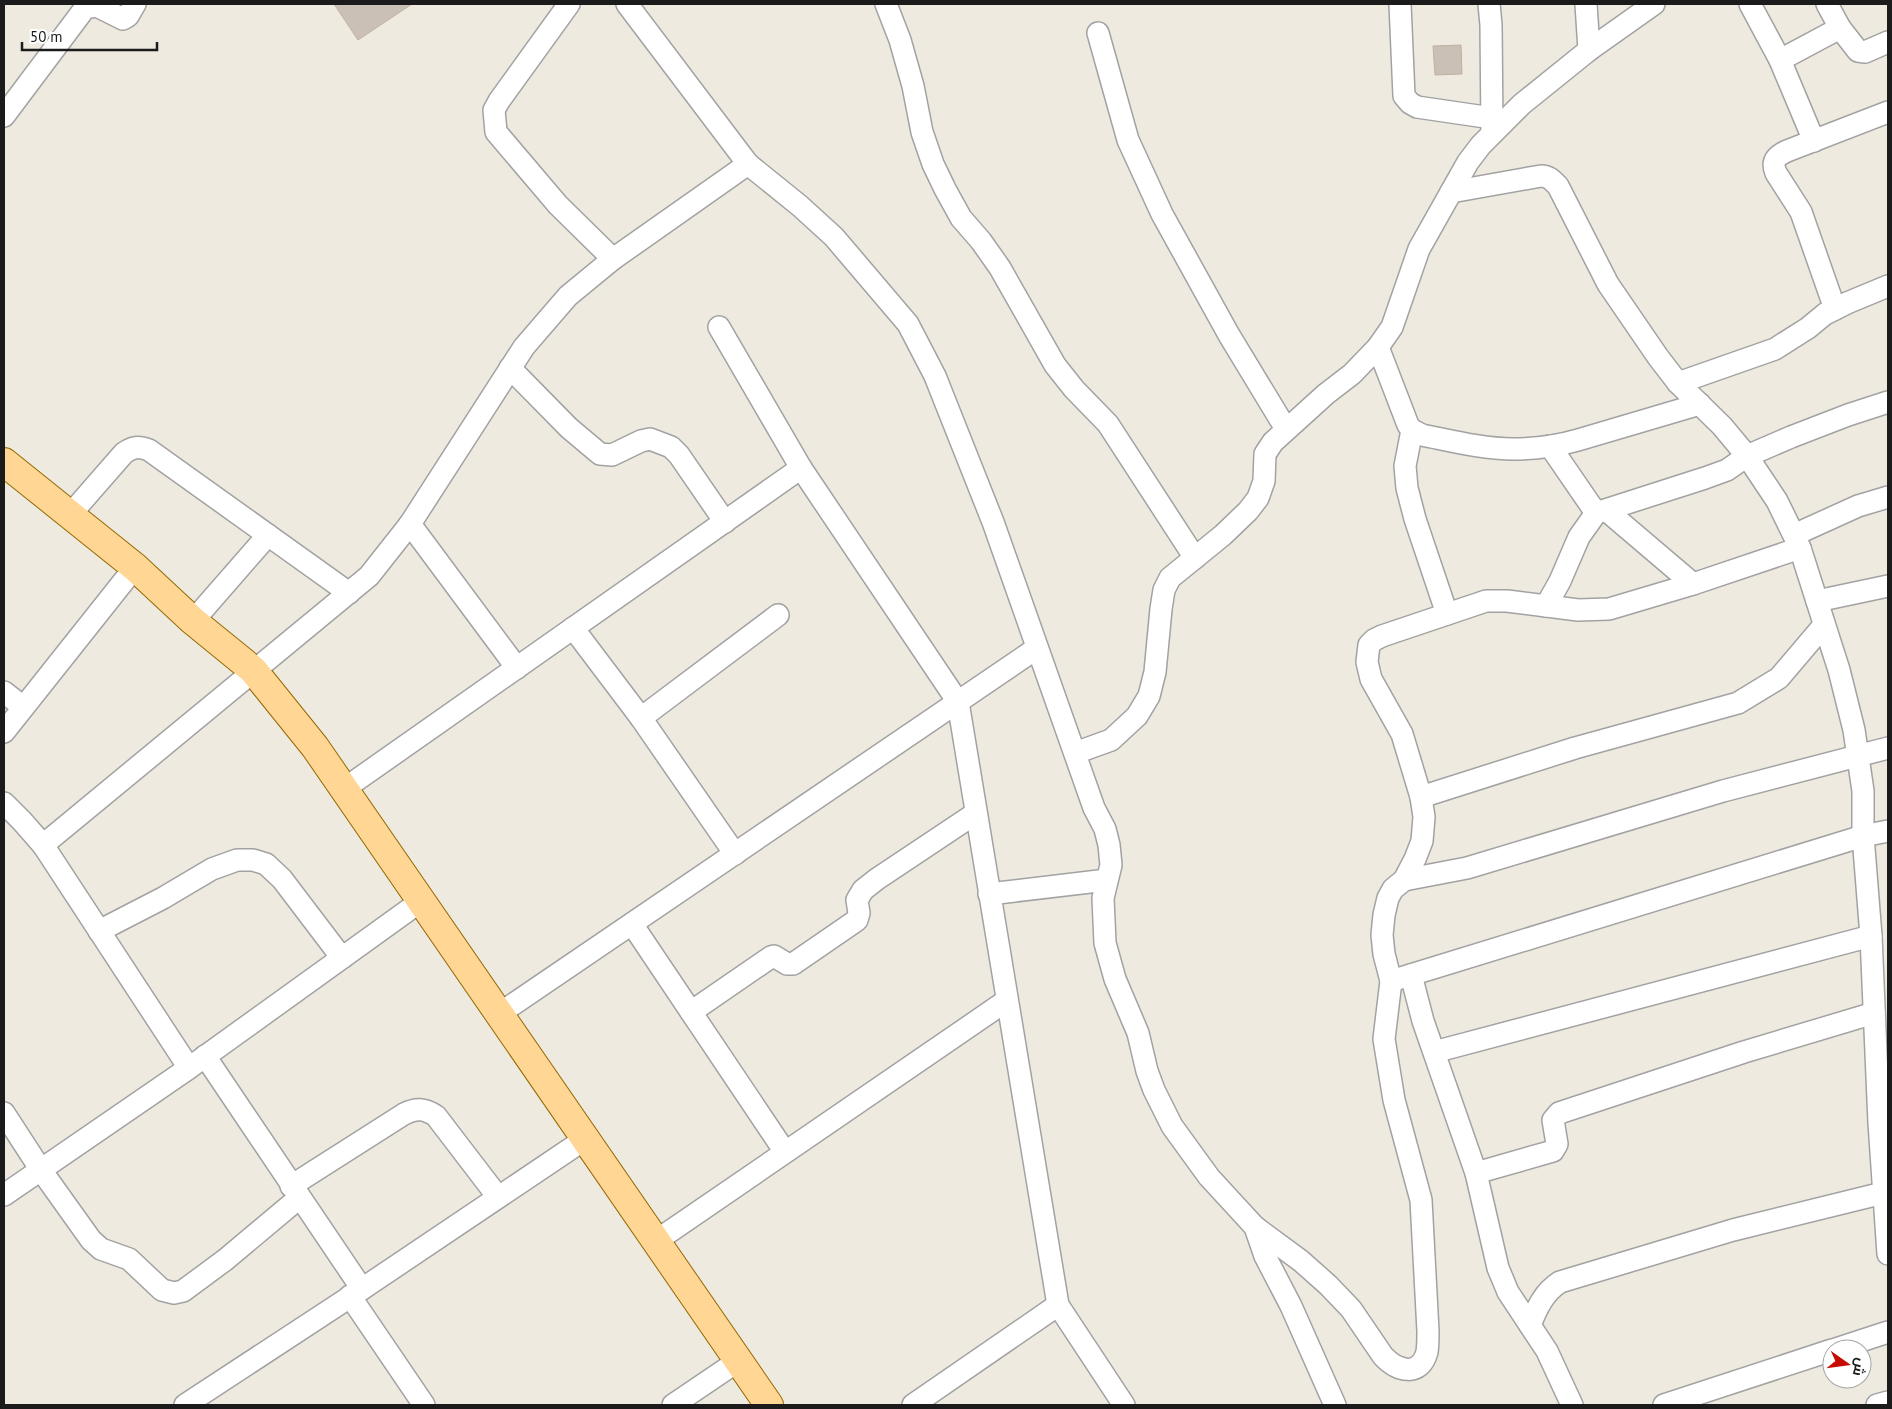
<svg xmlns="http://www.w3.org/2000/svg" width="1892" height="1409" viewBox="0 0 1892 1409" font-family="'PT Sans',Cairo,sans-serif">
	<rect width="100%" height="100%" fill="#eeeae0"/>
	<g fill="#cac0b6" stroke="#c0b1a1">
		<polygon points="334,4 412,4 358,40"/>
		<polygon points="1461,45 1462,74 1435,75 1433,46"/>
	</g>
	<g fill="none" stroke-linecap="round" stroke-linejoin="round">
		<g stroke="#a2a2a2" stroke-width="24">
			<g id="minor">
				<polyline points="569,4 499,101 494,110 496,132 558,205 613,259"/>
				<polyline points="886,4 900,40 913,86 922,132 933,164 945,189 961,218 981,241 1000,268 1055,365 1074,389 1108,424 1195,558"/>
				<polyline points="1400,4 1404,96 1410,103 1417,107 1492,118"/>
				<polyline points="1489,4 1491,25 1492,131"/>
				<polyline points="1586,4 1589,50"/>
				<polyline points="1750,4 1780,60 1814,141"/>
				<polyline points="1827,4 1840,28 1858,51 1865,52 1888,42"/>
				<polyline points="1098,33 1128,140 1162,214 1229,335 1286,429"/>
				<polyline points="1780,60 1840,28"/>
				<polyline points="4,116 85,8 97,6 123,19 128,16 135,4"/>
				<path d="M 748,164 L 800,206 L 834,237 L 908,324 L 935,376 L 993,522 L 1094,808 L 1105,829 L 1109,845 L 1111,865 L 1103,898 L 1105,943 L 1115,979 L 1138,1033 L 1147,1071 L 1154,1090 L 1172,1126 L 1209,1177 L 1255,1227 L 1301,1261 L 1328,1285 L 1351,1309 L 1383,1356 C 1397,1371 1420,1378 1427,1352 C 1428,1346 1428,1338 1428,1331 L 1421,1200 L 1394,1100 L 1384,1039 L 1391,981 L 1384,954 L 1382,935 L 1384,915 L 1388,898 L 1393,889 L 1404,880 L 1415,859 L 1422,841 L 1424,817 L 1421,797 L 1402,734 L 1371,679 L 1367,662 L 1369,645 L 1374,640 L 1382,636 L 1486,601 L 1507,601 L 1578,610 L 1609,609 L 1693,584 L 1800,548"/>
				<path d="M 1451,192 L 1541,176 C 1549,176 1552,180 1558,186 L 1608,284 L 1658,357 L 1678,383 L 1722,426 L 1747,456 L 1777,501 L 1800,548 L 1839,670 L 1854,730 L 1863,791 L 1863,836 L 1871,936 L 1879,1123 L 1888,1254"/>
				<path d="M 1835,309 L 1801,212 L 1776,173 C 1771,161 1776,156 1787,151 L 1888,112"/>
				<path d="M 1378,347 L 1408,425 L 1412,430 L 1422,435 C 1452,441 1483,449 1513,449 C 1535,449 1557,446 1578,440 L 1700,404"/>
				<polyline points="510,368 569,428 600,454 612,455 641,441 650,439 671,447 679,455 725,522"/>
				<polyline points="1678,383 1775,349 1808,328 1825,314 1847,303 1888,286"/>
				<polyline points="1412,430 1405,466 1407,488 1415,519 1447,614"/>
				<polyline points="1550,446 1596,513 1705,478 1727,470 1747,456 1791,437 1848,415 1888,402"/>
				<polyline points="801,468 958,702 1058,1305 1124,1405"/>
				<polyline points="1606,510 1693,584"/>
				<path d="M 69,516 L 124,453 C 133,447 138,446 149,450 L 349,593"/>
				<polyline points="410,524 517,668"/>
				<polyline points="1794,535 1858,506 1888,497"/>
				<polyline points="1817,601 1888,586"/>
				<polyline points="1546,606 1560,581 1579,537 1596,513"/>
				<polyline points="193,621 268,535"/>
				<polyline points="573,628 641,718 735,854"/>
				<polyline points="4,692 23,707"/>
				<polyline points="641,718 778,615"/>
				<polyline points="4,732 135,567"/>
				<polyline points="1075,753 1111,740 1137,716 1149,696 1155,672 1161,609 1164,590 1170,578 1223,535 1248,511 1258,498 1264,481 1265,454 1273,442 1326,394 1352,374 1378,347 1392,327 1419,249 1468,162 1481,145 1522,104 1589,50 1654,4"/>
				<polyline points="344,789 801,468 719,327"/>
				<polyline points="1421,797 1575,748 1738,703 1779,678 1824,625"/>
				<polyline points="4,803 22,821 43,845 189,1068"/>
				<polyline points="43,845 369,576 410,524 524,347 568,296 613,259 748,164 627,4"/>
				<polyline points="1404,880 1467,868 1723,791 1888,748"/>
				<polyline points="989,894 1107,880"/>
				<polyline points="632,924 785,1152"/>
				<polyline points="99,931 163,898 212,869 237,860 253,860 266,864 282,879 342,958"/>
				<polyline points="1411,975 1423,1021 1476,1173 1498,1268 1508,1292 1547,1351 1572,1405"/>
				<polyline points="1391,981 1863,836 1888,831"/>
				<polyline points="691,1012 771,957 774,956 787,964 793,964 857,920 859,913 857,900 863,890 877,879 976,813"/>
				<polyline points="499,1014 1037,648"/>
				<polyline points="1434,1052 1871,936"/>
				<polyline points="205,1056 362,1289"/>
				<polyline points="4,1113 41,1170 91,1240 101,1249 129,1259 162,1290 174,1293 183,1291 225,1260 299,1198"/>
				<polyline points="1476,1173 1553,1151 1557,1144 1553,1120 1559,1113 1744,1052 1874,1013"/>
				<path d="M 291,1186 L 404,1114 C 416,1108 424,1108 436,1116 L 498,1197"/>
				<polyline points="4,1195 189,1068 421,901"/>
				<polyline points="1255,1227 1265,1256 1291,1306 1335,1405"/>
				<polyline points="656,1241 1006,1001"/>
				<polyline points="350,1296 424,1405"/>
				<path d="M 1530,1325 C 1537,1308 1544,1292 1560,1282 L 1733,1230 L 1883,1193"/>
				<polyline points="1836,1349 1888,1332"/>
				<polyline points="185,1405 362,1289 585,1139"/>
				<polyline points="673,1405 738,1361"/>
				<polyline points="913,1405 1058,1305"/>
				<polyline points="1664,1405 1832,1350"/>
				<polyline points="1877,1405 1888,1402"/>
			</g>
		</g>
		<g stroke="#936a00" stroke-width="30">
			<polyline id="major" points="4,462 135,567 193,621 253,670 315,747 769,1405"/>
		</g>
		<use href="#minor" stroke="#fff" stroke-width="21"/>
		<use href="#major" stroke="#ffd694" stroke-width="28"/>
	</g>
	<rect width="1892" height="1409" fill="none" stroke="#1b1b1b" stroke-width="10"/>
	<g transform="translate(1847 1364) rotate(104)"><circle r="24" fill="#ffffff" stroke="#a4a4a4"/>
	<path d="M0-4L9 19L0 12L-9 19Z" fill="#c70a00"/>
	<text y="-8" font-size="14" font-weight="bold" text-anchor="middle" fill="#1b1b1b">ش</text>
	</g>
	<path d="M22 42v8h135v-8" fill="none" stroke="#1b1b1b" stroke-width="2.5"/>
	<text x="30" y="42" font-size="15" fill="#1b1b1b" stroke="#ffffff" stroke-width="4" paint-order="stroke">50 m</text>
</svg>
